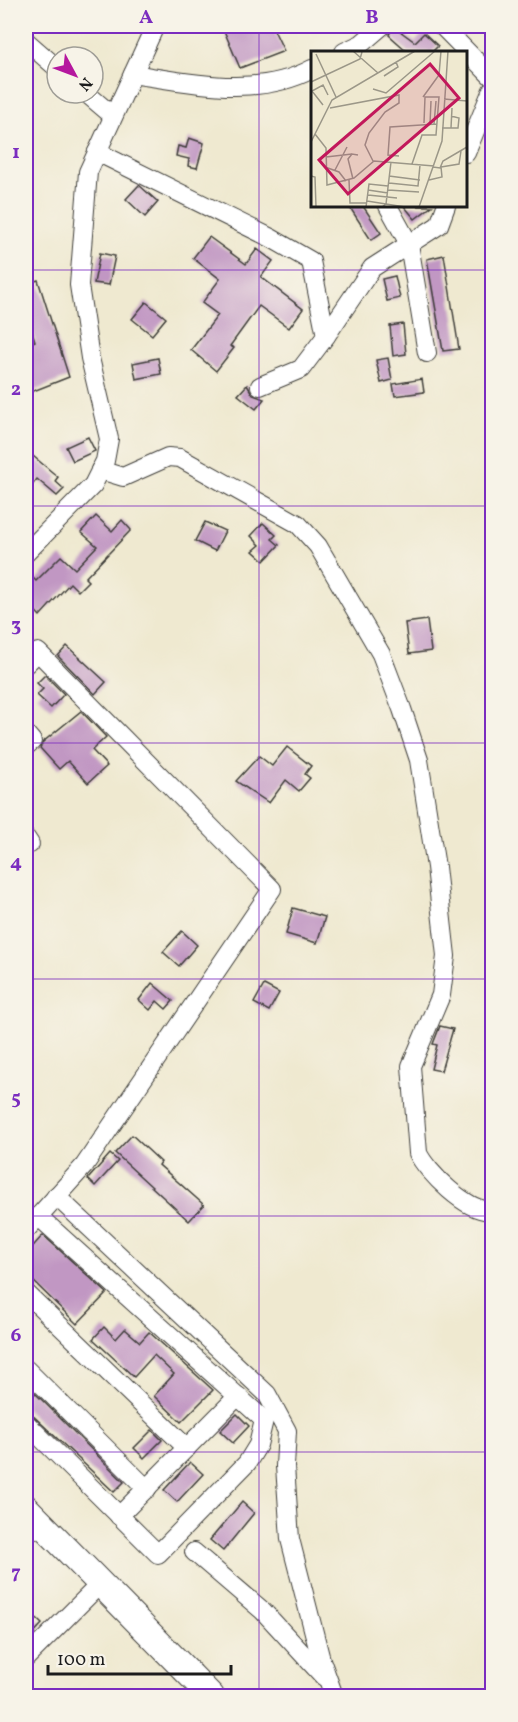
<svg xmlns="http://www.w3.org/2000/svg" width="518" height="1722" viewBox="0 0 518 1722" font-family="Vollkorn,serif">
	<rect width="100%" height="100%" fill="#f7f3e8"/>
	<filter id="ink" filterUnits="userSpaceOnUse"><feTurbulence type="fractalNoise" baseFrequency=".0167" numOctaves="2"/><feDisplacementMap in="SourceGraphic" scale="12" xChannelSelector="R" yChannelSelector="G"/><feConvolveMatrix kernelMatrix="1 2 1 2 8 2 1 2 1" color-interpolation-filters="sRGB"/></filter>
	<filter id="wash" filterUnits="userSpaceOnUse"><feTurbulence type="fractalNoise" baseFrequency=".008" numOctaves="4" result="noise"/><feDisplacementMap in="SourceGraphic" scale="24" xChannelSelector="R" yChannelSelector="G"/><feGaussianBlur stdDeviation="1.35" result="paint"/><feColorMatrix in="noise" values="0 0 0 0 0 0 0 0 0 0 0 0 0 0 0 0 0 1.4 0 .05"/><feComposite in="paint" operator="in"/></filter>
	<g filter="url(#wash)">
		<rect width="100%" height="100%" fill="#efe9d0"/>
		<g id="blocks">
			<g fill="#c197c3">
				<polygon points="222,26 272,26 284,51 240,68"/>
				<polygon points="393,26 415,42 424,33 438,46 432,52 405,52 407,51 389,35"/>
				<polygon points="189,138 204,143 197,168 188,166 189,159 176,156 178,146 186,148"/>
				<polygon points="139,185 158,202 145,217 126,199"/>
				<polygon points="349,206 363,206 381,233 371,240"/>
				<polygon points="404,206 432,206 415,219"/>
				<polygon points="209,237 246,264 257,249 273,261 261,277 303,309 289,328 259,306 230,346 234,348 216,371 191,350 218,315 202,303 220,279 193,258"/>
				<polygon points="100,253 115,256 109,285 94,283"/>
				<polygon points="444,255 459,349 443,351 427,259"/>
				<polygon points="395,276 400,298 387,301 382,279"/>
				<polygon points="38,280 69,377 31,392 26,371 26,345 35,341 26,311 26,284"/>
				<polygon points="146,302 166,318 152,335 132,319"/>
				<polygon points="403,324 406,354 393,356 390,326"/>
				<polygon points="158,358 161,374 136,379 133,363"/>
				<polygon points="388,358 392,380 381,383 376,360"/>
				<polygon points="422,379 424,392 395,396 393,384"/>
				<polygon points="247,385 253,395 264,399 256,409 238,395"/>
				<polygon points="88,437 95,451 73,461 66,447"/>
				<polygon points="33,456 58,477 55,481 64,489 57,496 37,479 26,493 26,465"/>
				<polygon points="96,516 112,531 122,520 131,530 85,578 88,581 78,591 70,583 40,616 26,601 26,581 31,576 36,581 61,556 75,569 97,546 81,532"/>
				<polygon points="205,522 225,531 215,551 195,541"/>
				<polygon points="263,523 276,535 272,539 279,545 264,561 253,551 260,545 251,536"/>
				<polygon points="427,620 431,651 409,654 405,623"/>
				<polygon points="67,646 106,682 95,694 58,656"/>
				<polygon points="45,675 64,694 51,708 37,695 43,689 37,683"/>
				<polygon points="81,711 106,737 92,750 107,766 88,783 68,761 59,769 40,748 43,742"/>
				<polygon points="287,747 311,766 305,774 310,778 299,791 286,780 269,803 236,781 259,756 272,766"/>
				<polygon points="293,908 325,917 317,943 286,934"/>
				<polygon points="182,931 197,945 179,966 163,952"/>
				<polygon points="152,983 173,1001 166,1009 157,1001 150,1010 139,1000"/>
				<polygon points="264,985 279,993 269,1011 254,1003"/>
				<polygon points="440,1026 453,1029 441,1071 431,1069 437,1045 433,1044"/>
				<polygon points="132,1135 161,1162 159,1165 204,1205 189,1221 115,1153"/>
				<polygon points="110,1154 118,1161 95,1186 88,1179"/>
				<polygon points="43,1235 107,1293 77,1324 26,1274 26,1254"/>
				<polygon points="104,1327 116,1339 125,1329 140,1342 149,1332 213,1390 181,1422 154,1396 174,1374 154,1355 134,1377 93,1339"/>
				<polygon points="26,1384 124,1482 114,1492 26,1409"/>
				<polygon points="237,1414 249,1426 233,1443 220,1431"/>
				<polygon points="152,1430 162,1440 144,1458 134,1448"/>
				<polygon points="190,1462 203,1474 177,1502 164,1490"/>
				<polygon points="242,1502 254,1513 223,1551 210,1540"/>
				<polygon points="26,1609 42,1624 26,1641"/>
			</g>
		</g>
	</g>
	<g filter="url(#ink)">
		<use href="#blocks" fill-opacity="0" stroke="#3c3b37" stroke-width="1.5"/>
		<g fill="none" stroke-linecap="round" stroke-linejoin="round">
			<g stroke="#3c3b37" stroke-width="20">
				<g id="minor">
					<polyline points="442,26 492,77"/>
					<polyline points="26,41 57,68"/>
					<polyline points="344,52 361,44 382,26"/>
					<path d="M 133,74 C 191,83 258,98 312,69"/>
					<polyline points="86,93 113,116"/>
					<polyline points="97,152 271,238 311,261 326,336 301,369 260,386"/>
					<polyline points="466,153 492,90"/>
					<polyline points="388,206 409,244 427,353"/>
					<polyline points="326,336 372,268 439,225 446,206"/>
					<path d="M 100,470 L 123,477 L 168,457 L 180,458 L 298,524 L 318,546 L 381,654 L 402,709 L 419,760 L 436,867 L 446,956 L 441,995 L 411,1066 L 418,1153 C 426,1171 468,1213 490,1210 L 492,1206"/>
					<polyline points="26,553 93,485 105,461 109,439 90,358 79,285 88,172 155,26"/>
					<polyline points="26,664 38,652 272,889 84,1166 26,1230"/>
					<polyline points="26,734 32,741 26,746"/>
					<polyline points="26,838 30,844"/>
					<polyline points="56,1196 267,1394 287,1431 285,1466 290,1539 321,1660 334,1696"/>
					<polyline points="26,1293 187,1448"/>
					<polyline points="26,1369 147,1489"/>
					<polyline points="26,1423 158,1554 247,1463 258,1445 264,1420 38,1216"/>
					<polyline points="119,1516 238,1396"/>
					<polyline points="26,1535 40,1523"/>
					<polyline points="194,1552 263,1611 324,1677"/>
					<polyline points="26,1658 101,1583"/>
				</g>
			</g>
			<g stroke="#3c3b37" stroke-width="28">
				<polyline id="highway" points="26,1508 211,1696"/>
			</g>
			<use href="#minor" stroke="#fff" stroke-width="18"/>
			<use href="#highway" stroke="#fff" stroke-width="26"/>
		</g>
	</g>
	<path fill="none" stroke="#7b2cbf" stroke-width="1.5" stroke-opacity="0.55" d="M 259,26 L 259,1696M 26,270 L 492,270M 26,506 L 492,506M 26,743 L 492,743M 26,979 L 492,979M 26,1216 L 492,1216M 26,1452 L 492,1452"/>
	<g transform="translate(311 51)">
		<rect width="156" height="156" fill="#efe9d0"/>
		<path fill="none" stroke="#9b9788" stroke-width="1.5" d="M 42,0 L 67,22M 5,3 L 25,46M 73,25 L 87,16 L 85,11M 0,31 L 49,8 L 51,1M 62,38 L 75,42 L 124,0M 112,46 L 128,24 L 130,0M 133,48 L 156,50M 12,54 L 1,40 L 12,34 L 17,44M 156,54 L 156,75M 19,57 L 88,44 L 88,52 L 74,61 L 58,82 L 54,94 L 62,110M 119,73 L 120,50M 123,73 L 125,50M 131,77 L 140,77 L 141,57M 140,77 L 147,77 L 148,67 L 140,65M 4,83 L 15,97 L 16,134 L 43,127 L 63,110 L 123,115M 0,91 L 21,49 L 104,0M 88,105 L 77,104 L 79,76 L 126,73M 15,106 L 41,103M 101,113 L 111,84 L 125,84 L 128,46 L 114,46 L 113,72M 14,116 L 28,121 L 35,130M 122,116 L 129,117 L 132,110 L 156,96M 130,116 L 148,113 L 150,100M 24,119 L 36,96M 0,125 L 4,126 L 5,156M 78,125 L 109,129M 42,128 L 37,108 L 41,103 L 47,104M 38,129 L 39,152 L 56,152M 118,129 L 131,126 L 130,116M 78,132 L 107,135 L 109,114M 57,139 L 77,142M 77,139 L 108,141M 57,144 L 86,147M 56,150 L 94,156M 55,156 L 58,133 L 77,135M 71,156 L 75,153 L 80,111M 108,156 L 131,90 L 137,0"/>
		<path fill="#c2185b" fill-opacity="0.15" stroke="#c2185b" stroke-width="3" d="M 119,13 L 148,47 L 37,143 L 8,109 Z"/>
		<rect width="156" height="156" fill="none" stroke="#1c1c1c" stroke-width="3"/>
	</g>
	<rect width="518" height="1722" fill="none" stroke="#f7f3e8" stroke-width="66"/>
	<g transform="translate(75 75) rotate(131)"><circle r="28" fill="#f7f3e8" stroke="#9f9d96" stroke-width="1.5"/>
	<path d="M0-4.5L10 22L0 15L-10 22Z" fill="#b5179e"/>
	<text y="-9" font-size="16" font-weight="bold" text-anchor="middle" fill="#1c1c1c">N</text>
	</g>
	<path d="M48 1665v9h183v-9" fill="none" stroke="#1c1c1c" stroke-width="3"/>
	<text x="57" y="1665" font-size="18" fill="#1c1c1c" stroke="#f7f3e8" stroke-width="4.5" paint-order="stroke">100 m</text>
	<rect x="33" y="33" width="452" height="1656" fill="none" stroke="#7b2cbf" stroke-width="2"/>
	<g font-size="20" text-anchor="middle" font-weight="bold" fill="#7b2cbf">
		<text x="146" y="23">A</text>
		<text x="372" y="23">B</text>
		<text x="16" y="158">1</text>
		<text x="16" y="395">2</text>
		<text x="16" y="631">3</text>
		<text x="16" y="868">4</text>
		<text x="16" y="1104">5</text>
		<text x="16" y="1341">6</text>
		<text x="16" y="1578">7</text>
	</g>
</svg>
